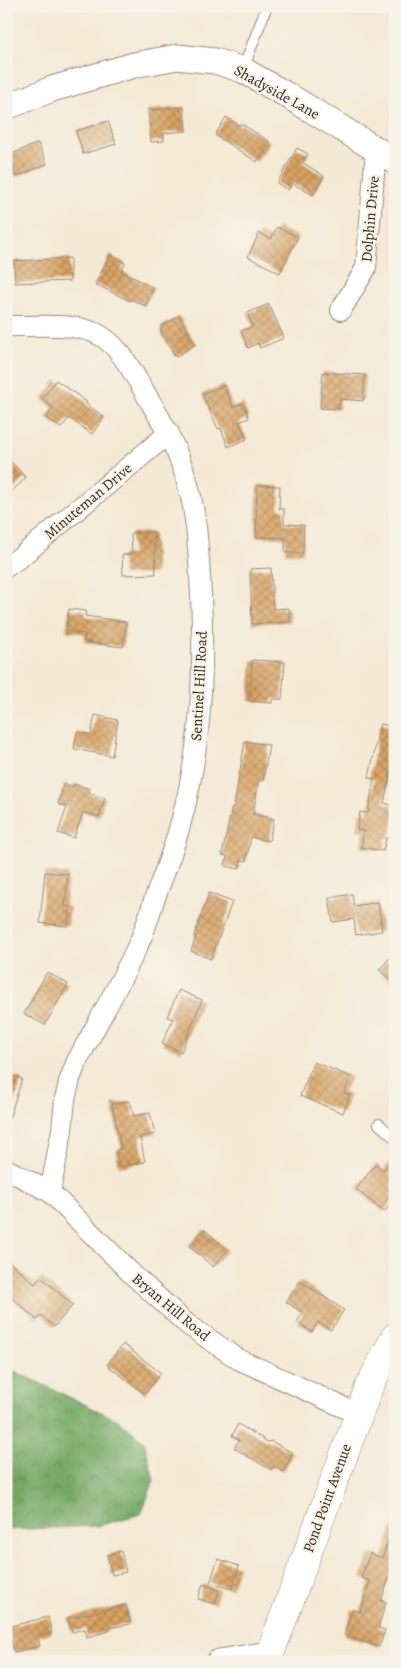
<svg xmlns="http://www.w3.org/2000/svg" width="401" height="1668" viewBox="0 0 401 1668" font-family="Alegreya,serif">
	<defs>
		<pattern id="forest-crowns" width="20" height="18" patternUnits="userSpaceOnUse" patternTransform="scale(1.25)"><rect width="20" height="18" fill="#74a865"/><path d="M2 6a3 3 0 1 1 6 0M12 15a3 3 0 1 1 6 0" fill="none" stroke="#608953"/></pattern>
		<pattern id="building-cross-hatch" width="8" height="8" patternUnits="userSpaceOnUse" patternTransform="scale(1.25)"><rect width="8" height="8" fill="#d9a364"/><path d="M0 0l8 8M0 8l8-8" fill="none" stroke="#b18552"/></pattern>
	</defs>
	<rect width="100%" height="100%" fill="#f7f3e8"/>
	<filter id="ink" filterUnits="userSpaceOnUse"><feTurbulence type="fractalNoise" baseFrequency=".02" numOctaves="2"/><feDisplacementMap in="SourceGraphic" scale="10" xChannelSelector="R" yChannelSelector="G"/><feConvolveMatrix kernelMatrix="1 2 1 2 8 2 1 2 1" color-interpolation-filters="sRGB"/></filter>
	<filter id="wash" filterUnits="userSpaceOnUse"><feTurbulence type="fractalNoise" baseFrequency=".0096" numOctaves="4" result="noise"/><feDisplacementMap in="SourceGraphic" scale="20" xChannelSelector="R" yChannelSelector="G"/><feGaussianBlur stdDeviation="1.12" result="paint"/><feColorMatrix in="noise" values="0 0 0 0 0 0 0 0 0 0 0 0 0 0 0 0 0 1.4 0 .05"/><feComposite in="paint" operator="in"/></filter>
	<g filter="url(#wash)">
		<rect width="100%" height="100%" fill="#f4e9d4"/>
		<polygon fill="url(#forest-crowns)" stroke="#586942" points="6,1367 118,1420 144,1441 154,1480 141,1514 97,1526 6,1530"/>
		<g id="blocks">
			<g fill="url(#building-cross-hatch)">
				<polygon points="184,107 186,131 164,133 164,141 151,142 148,110"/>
				<polygon points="226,117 239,125 242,124 270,142 257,162 215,135"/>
				<polygon points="108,121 116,144 83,154 76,131"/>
				<polygon points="38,143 47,164 16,177 7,156"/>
				<polygon points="297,148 308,154 303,163 324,176 313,195 292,183 288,190 277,183"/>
				<polygon points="277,227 298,237 280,273 248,257 259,233 271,239"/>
				<polygon points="110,255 125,263 121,271 154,288 145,306 131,299 130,301 95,284"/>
				<polygon points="70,258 70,281 15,283 14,261"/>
				<polygon points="269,304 284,338 260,348 258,343 248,348 241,331 253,326 247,313"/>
				<polygon points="179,316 196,344 176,357 161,333 161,327"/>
				<polygon points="323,372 365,375 363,401 340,399 339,409 320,408"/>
				<polygon points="56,380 87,402 86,404 104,417 92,434 69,418 61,428 46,418 53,408 42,399"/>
				<polygon points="224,385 233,407 243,403 249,418 239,422 247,439 228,447 221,428 218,429 202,394"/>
				<polygon points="6,456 26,478 6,496"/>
				<polygon points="257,485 280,486 279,509 284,509 284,524 304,525 303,553 285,553 285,538 256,537"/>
				<polygon points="154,532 156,574 123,575 122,555 132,554 131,533"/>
				<polygon points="271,568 273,609 289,608 290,622 252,624 250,569"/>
				<polygon points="69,609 86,611 85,616 126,622 123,647 84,642 85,634 66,631"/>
				<polygon points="252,660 285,662 282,699 272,699 272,703 249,701"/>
				<polygon points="95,715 118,720 112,756 74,749 77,732 91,735"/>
				<polygon points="380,724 395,727 395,750 384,803 395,806 395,813 390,838 386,838 383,851 361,847 364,831 357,830 360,812 368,813 374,779 369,778"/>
				<polygon points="245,741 269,745 263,781 259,780 253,814 274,819 269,841 251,837 246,861 241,860 239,869 225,866 227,856 222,855 232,807 234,807"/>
				<polygon points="64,784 73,787 74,784 90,789 89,793 105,798 99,817 83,812 74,838 58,833 67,807 58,804"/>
				<polygon points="45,872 68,874 65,906 70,907 68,926 40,923"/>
				<polygon points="209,893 232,902 211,959 191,951 196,937 194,936"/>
				<polygon points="352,894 354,906 378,902 382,931 356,935 354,919 333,922 329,898"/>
				<polygon points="395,952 395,984 379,970"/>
				<polygon points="47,972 68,984 45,1025 24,1014"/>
				<polygon points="179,990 202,1000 181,1052 162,1044 173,1019 167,1017"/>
				<polygon points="314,1062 351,1077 344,1093 350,1095 343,1113 300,1096"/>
				<polygon points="6,1074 22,1079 9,1119 6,1119"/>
				<polygon points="130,1101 134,1116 150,1113 155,1134 140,1137 145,1162 119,1167 116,1150 121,1149 112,1104"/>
				<polygon points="395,1155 395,1199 384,1212 356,1189 376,1164 383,1170"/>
				<polygon points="204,1229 228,1250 213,1267 189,1246"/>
				<polygon points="6,1259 35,1284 41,1277 73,1305 54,1327 41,1315 37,1320 6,1293"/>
				<polygon points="300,1281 344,1310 331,1330 318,1322 312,1332 297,1322 303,1313 286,1302"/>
				<polygon points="123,1344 161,1373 145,1394 107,1365"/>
				<polygon points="238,1424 268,1442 271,1441 293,1453 283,1472 273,1466 271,1470 234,1448 239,1440 232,1436"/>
				<polygon points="393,1527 395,1527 395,1561 381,1601 386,1602 378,1628 385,1630 379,1647 344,1635 352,1609 360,1612 370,1581 361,1578 370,1553 382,1558"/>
				<polygon points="121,1551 126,1572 112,1575 107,1555"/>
				<polygon points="218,1559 239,1566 232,1589 210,1583"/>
				<polygon points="203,1584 219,1590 215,1604 198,1599"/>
				<polygon points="126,1605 130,1624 108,1628 109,1631 87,1637 85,1629 72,1632 68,1618"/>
				<polygon points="48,1617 52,1633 38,1636 40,1646 14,1652 7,1627"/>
			</g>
		</g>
	</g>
	<g filter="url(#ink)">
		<use href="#blocks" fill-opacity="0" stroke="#988a79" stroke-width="1"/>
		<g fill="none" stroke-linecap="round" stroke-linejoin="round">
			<g stroke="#988a79" stroke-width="12">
				<g id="service">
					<polyline points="243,69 267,6"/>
					<polyline points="379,1124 395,1138"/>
				</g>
			</g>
			<g stroke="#988a79" stroke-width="22">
				<g id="minor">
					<polyline points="341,310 366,268 376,151"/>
					<path d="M 6,326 C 34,327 77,321 101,336 C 121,348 132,371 144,391 C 162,421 177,447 187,481 C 196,512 198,544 200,577 C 205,661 203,746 179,829 C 173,851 164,873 156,895 C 150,911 146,929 138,945 C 120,984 98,1022 77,1061 L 70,1079 L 65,1099 L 62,1130 L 50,1192"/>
					<polyline points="6,567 23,555 169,433"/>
					<polyline points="6,1169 50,1192 134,1276 187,1324 238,1359 358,1414"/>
				</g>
			</g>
			<g stroke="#988a79" stroke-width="27">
				<g id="tertiary">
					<polyline points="6,107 52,89 134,65 177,57 215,61 243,70 292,98 395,161"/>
					<polyline points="219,1662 270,1654"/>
				</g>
			</g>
			<g stroke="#988a79" stroke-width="29">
				<polyline id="secondary" points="267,1662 369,1387 395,1337"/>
			</g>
			<use href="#service" stroke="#fff" stroke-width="10"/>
			<use href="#minor" stroke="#fff" stroke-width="20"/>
			<use href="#tertiary" stroke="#fff" stroke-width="25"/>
			<use href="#secondary" stroke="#fff" stroke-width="28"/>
		</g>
	</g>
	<g text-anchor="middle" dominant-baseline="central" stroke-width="4.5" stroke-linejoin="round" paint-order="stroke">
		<g font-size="15" fill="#3b2a1e" stroke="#f7f3e8">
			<text transform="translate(277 92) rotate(29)">Shadyside Lane</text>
			<text transform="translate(370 219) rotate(-85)">Dolphin Drive</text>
			<text transform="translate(88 501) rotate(-40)">Minuteman Drive</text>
			<text transform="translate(199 686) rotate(-87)">Sentinel Hill Road</text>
			<text transform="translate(171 1307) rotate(40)">Bryan Hill Road</text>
			<text transform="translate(327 1498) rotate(-70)">Pond Point Avenue</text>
		</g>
	</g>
	<rect width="401" height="1668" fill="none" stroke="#f7f3e8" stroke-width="25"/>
</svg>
